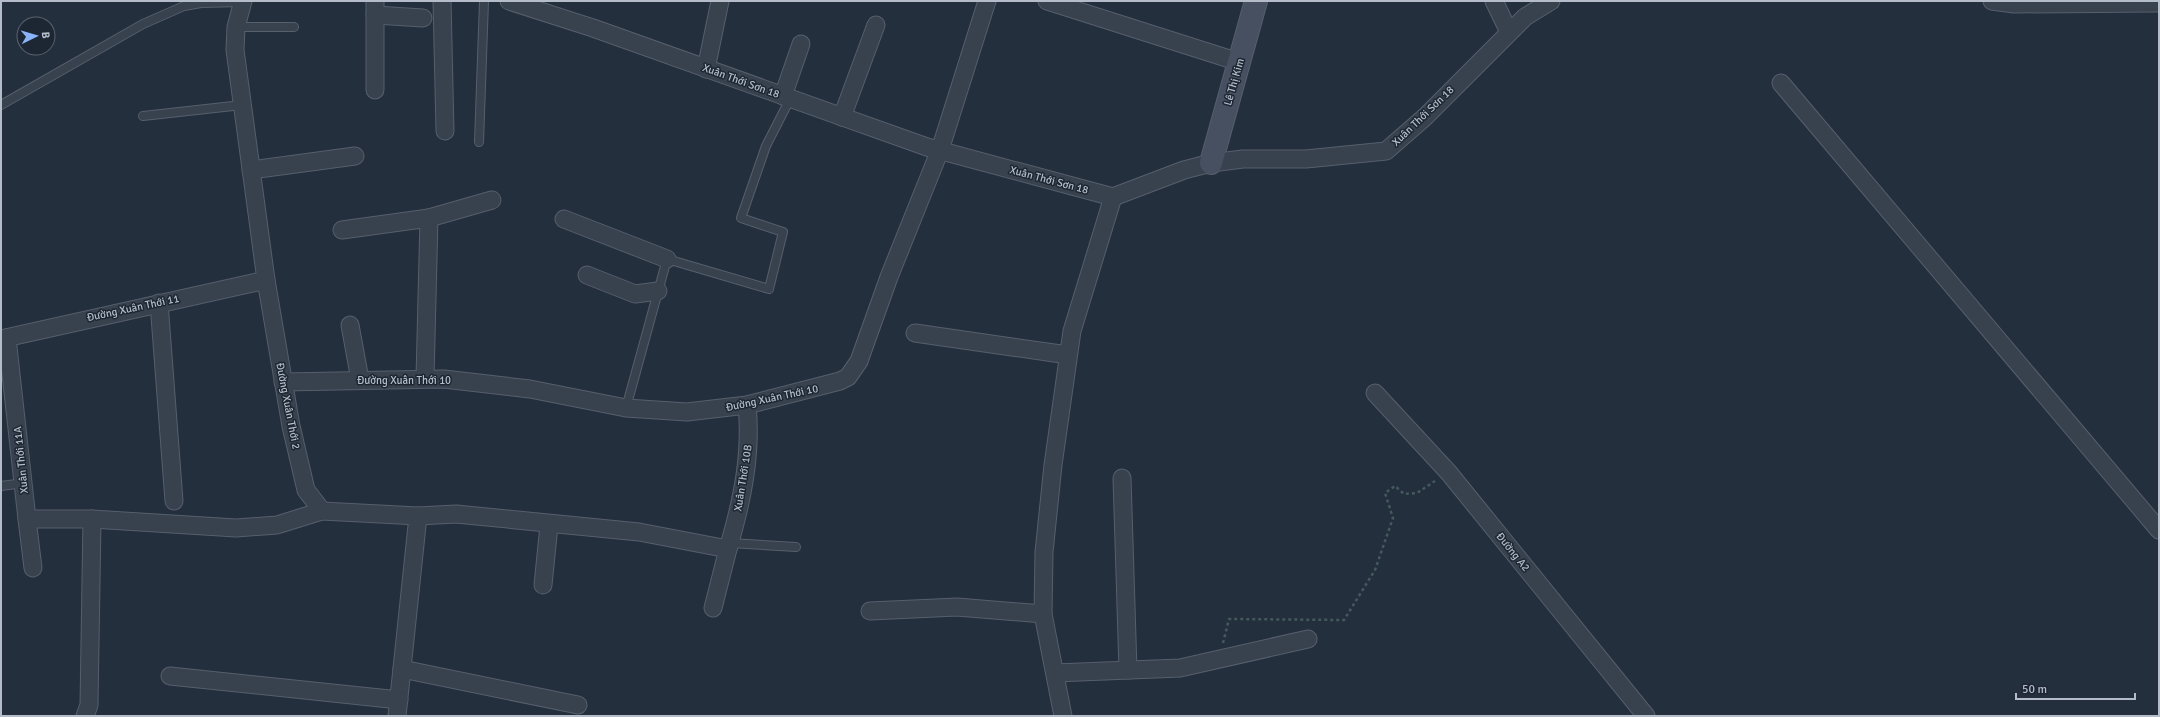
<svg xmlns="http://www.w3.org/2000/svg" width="2160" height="717" viewBox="0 0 2160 717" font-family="Signika,sans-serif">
	<rect width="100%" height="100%" fill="#242f3e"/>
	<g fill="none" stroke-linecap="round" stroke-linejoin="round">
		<g stroke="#565f6c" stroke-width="10">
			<g id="lane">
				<polyline points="236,27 294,27"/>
				<polyline points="1,105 143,24 184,6 201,3 242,2"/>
				<polyline points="143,116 242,105"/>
				<polyline points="479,142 484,1"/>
				<polyline points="626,408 667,259 769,289 783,232 741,218 766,146 790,99"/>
				<polyline points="1,486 24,483"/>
				<polyline points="730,543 796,547"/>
			</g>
		</g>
		<g stroke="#565f6c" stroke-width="19">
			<g id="street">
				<polyline points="243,1 236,27 235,50 266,280 291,426 306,490 322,511 418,516 397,716"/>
				<polyline points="375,1 375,90"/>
				<polyline points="442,1 445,131"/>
				<polyline points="509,1 593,28 927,147 1113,197 1184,170 1211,163 1243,159 1306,159 1386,151 1425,117 1525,17 1551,1"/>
				<polyline points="1047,1 1239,62"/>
				<polyline points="1494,1 1509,32"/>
				<polyline points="1992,1 2014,4 2159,3"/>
				<polyline points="375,15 423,18"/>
				<polyline points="706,69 720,1"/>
				<polyline points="1781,83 2159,530"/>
				<polyline points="783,96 801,44"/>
				<polyline points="842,117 876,25"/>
				<polyline points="251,170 355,156"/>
				<polyline points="429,218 492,200"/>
				<polyline points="564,219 667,259"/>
				<polyline points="342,230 429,218 425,378"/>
				<polyline points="587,275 635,294 658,291"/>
				<polyline points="159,303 174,501"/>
				<polyline points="350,325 360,380"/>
				<polyline points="915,333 1068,355"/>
				<polyline points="7,338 27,519 92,519 236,528 277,525 322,511"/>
				<polyline points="1,339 266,280"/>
				<polyline points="283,382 444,379 530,389 626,408 687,412 747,405 840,381 848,377 859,361 889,277 940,150 987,1"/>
				<polyline points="1375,393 1449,473 1646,716"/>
				<polyline points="1122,478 1128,670"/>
				<polyline points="418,516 456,514 639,532 728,549 713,608"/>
				<polyline points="27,519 33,568"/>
				<path d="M 728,549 C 742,501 752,455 747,405"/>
				<polyline points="543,585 549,525"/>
				<polyline points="870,611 957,607 1043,614"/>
				<polyline points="402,669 578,705"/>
				<polyline points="1055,673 1180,668 1308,639"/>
				<polyline points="170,676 399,700"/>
				<polyline points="85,716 89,705 92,519"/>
				<polyline points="1063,716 1043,614 1044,552 1053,465 1072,331 1113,197"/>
			</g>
		</g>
		<g stroke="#565f6c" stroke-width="24">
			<polyline id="secondary" points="1211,163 1256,1"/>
		</g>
		<polyline stroke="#44595c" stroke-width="2.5" stroke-dasharray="3 3" stroke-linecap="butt" points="1223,643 1229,619 1344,620 1375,570 1393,518 1385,493 1395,486 1404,494 1417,493 1435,481"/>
		<use href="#lane" stroke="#38414e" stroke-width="8"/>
		<use href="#street" stroke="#38414e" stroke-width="17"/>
		<use href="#secondary" stroke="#465061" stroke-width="22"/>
	</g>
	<g text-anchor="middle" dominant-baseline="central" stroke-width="3" stroke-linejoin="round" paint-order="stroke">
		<g font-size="11" fill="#b4bcc9" stroke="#1d2633">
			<text transform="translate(741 81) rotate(20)">Xuân Thới Sơn 18</text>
			<text transform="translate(1234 82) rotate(-74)">Lê Thị Kim</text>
			<text transform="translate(1423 116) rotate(-44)">Xuân Thới Sơn 18</text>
			<text transform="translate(1049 180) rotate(15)">Xuân Thới Sơn 18</text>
			<text transform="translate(133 308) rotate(-12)">Đường Xuân Thới 11</text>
			<text x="404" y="380">Đường Xuân Thới 10</text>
			<text transform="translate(772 398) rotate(-12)">Đường Xuân Thới 10</text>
			<text transform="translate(288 406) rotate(79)">Đường Xuân Thới 2</text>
			<text transform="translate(21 460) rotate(-96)">Xuân Thới 11A</text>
			<text transform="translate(743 478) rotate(-81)">Xuân Thới 10B</text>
			<text transform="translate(1513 552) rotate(51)">Đường A2</text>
		</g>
	</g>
	<rect width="2160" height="717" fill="none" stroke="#b4bcc9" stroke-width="4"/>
	<g transform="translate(36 36) rotate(85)"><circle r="19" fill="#1d2633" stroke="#59626f"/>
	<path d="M0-3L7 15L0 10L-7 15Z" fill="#8ab4f8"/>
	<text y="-6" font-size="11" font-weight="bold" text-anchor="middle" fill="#b4bcc9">B</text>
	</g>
	<path d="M2016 693v6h119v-6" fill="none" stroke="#b4bcc9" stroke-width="2"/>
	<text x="2022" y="693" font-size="12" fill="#b4bcc9" stroke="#1d2633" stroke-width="3" paint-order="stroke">50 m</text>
</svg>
